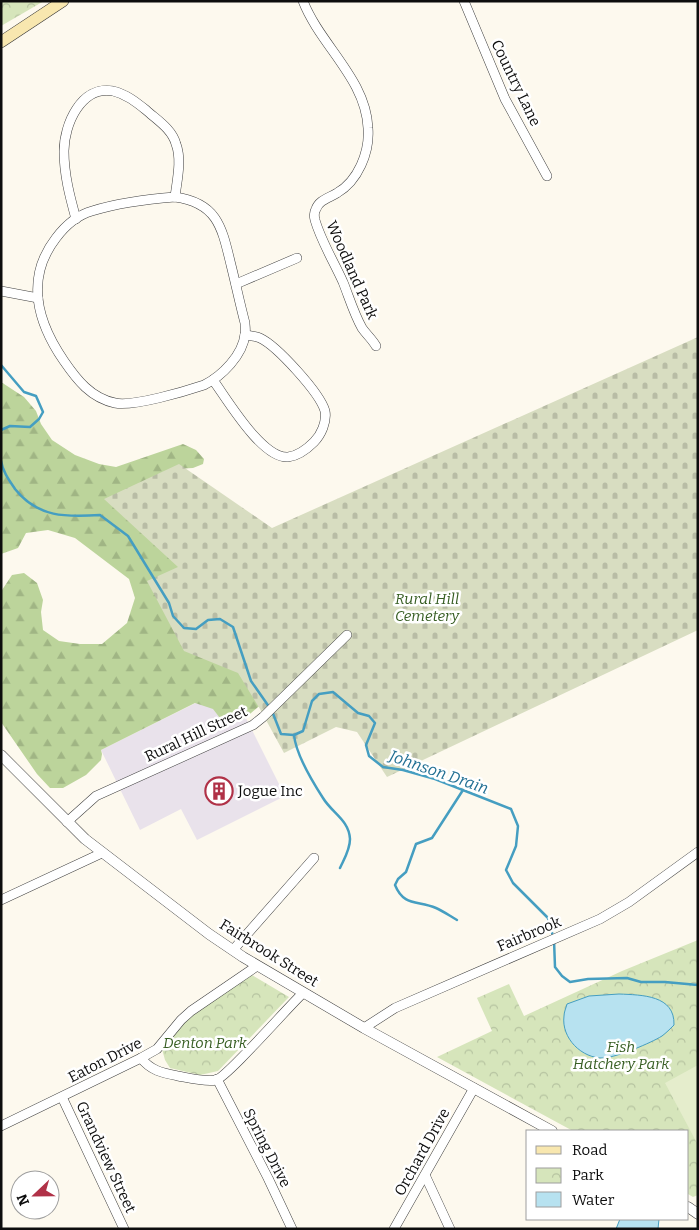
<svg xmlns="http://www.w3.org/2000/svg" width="699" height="1230" viewBox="0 0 699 1230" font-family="Bitter,serif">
	<defs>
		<pattern id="forest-firs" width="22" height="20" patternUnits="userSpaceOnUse" patternTransform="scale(1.25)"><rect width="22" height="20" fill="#bcd49b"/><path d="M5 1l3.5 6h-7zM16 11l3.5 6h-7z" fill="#a0b584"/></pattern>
		<pattern id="cemetery-stones" width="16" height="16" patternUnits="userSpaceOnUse" patternTransform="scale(1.25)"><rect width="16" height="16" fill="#d8ddc1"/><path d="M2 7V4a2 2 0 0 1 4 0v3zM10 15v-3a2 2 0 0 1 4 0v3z" fill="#b8bca5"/></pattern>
		<pattern id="park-crowns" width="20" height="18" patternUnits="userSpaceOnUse" patternTransform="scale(1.25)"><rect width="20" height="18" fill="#d6e5bb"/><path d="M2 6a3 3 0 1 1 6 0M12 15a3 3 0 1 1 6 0" fill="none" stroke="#b6c3a0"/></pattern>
	</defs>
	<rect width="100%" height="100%" fill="#fdf9ee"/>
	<polygon fill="#e9e2eb" points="230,686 285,796 197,840 181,809 140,830 101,750"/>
	<polygon fill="url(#forest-firs)" points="1,382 24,397 36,411 41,424 52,440 75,455 99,464 116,467 183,444 196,450 204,459 203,464 193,468 174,469 316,658 244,719 233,723 223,722 213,709 195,703 101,750 102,754 101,760 86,775 63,788 50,788 37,774 1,722 2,590 12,575 24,573 37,583 43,600 41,612 43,630 59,641 80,644 102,644 127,623 135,598 129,579 75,538 48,530 26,533 18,548 1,554"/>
	<polygon fill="url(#cemetery-stones)" points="698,337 698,630 387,777 357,732 336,727 284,753 260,709 238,673 184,651 147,581 178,567 104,499 179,464 272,528"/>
	<g fill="url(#park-crowns)">
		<polygon points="1,1 44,1 1,26"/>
		<polygon points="698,940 698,1195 693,1197 688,1194 688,1131 573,1131 437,1057 492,1031 477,998 509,984 524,1016 622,971"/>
		<polygon points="252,975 289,997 218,1071 200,1075 170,1068 165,1060 162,1049 189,1017"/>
	</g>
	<polygon fill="#e5edcc" points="698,1065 698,1145 665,1083"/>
	<g fill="#b7e2f0" stroke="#459ec1">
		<path d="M 619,994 C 642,995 675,995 674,1025 C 670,1029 666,1033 662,1036 C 651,1043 617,1057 604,1058 C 582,1059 561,1038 564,1016 C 564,1012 566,1008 567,1004 L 589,996 Z"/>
		<polygon points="620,1219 659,1219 658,1229 616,1229"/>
	</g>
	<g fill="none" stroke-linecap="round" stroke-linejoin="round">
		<g stroke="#459ec1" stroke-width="2.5">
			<polyline points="1,365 24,392 36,396 43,412 39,419 30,427 10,426 1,430"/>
			<path d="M 1,461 C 3,472 9,480 15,489 C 38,518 66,517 100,515 L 128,536 L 169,603 L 173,616 L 184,628 L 196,629 L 208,620 L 220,619 L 233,627 L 251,681 L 272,711 L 281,734 L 294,735 L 303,731 L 312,701 L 319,694 L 333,692 L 358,713 L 369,716 L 375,723 L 366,745 L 369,756 L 383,767 L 403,770 L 435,779 L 511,809 L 518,826 L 516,846 L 506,870 L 513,883 L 548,918 L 554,940 L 555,967 L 562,976 L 570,982 L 588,979 L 627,978 L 641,982 L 665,982 L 698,985"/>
			<path d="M 294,735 C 296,755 312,781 323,798 C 332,813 349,820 350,839 C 350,850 344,859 340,868"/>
			<path d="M 457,920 C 450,916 443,911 436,908 C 418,900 404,907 395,885 L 398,879 L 406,872 L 416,844 L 432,838 L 463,790"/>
		</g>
		<g stroke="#404040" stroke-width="10">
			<g id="minor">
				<path d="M 303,1 C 320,45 366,79 368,128 C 370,152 358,181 337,193 C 329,198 319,200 316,209 C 314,212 314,216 315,220 C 321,241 334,262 343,282 C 349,297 354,314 362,328 C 366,334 372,339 376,346"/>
				<polyline points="464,1 505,99 547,176"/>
				<path d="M 175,197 C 218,203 222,228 231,265 C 236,285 240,304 245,323 C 245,326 246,331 245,334 C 243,355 222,376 204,385 C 186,391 133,407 115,403 C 91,398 77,380 64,361 C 37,322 25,278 56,238 C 65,226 78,215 92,211 C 118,203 148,199 175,197 Z"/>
				<path d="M 76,219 C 70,197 64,175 64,151 C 64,125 81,85 113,91 C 126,94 136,102 146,110 C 157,120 172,129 176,144 C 182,160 177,180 175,197"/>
				<polyline points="236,284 297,258"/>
				<polyline points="1,291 38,298"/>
				<path d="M 213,380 C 227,399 262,459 288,457 C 297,456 307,449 314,442 C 321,435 327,422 325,411 C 320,393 277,346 260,338 C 256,336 250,336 245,335"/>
				<polyline points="67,822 96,796 253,725 263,717 347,635"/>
				<polyline points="1,900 102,853"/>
				<polyline points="233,950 314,858"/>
				<polyline points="364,1028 395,1008 600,919 629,902 698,852"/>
				<path d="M 141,1058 C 151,1071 163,1073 178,1076 C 189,1078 205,1082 216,1080 C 227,1077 289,1006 303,993"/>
				<polyline points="217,1079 268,1178 292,1229"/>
				<polyline points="62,1097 124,1229"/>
				<polyline points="1,1126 141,1058 157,1049 181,1020 191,1011 257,966"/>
				<polyline points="425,1175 450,1229"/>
				<polyline points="394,1229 474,1088"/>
			</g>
		</g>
		<g stroke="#404040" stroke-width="11">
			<g id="tertiary">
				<polyline points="1,755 85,839 209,934 243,957 364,1028 552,1131"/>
				<polyline points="688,1207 698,1214"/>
			</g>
		</g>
		<g stroke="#2f2f2f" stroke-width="12">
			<polyline id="secondary" points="1,42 63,1"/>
		</g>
		<use href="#minor" stroke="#fff" stroke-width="9"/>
		<use href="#tertiary" stroke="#fff" stroke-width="10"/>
		<use href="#secondary" stroke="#f8e7af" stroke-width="11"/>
	</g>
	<defs>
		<g id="building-ring" transform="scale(1.4375)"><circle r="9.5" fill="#fff" stroke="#b03147" stroke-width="1.5"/><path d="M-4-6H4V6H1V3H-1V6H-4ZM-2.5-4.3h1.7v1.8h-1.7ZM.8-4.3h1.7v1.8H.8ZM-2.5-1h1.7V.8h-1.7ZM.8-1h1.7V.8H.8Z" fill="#b03147"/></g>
	</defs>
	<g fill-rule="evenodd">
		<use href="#building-ring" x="219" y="791"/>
	</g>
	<g text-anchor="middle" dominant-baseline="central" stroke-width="5" stroke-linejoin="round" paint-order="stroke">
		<g font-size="15" fill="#0d0d0d" stroke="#fff">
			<text transform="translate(516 83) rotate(64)">Country Lane</text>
			<text transform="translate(352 270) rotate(66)">Woodland Park</text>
			<text transform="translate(196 734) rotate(-25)">Rural Hill Street</text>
			<text transform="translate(529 934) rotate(-23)">Fairbrook</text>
			<text transform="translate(269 953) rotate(32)">Fairbrook Street</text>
			<text transform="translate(105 1060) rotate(-27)">Eaton Drive</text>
			<text transform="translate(267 1148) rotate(63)">Spring Drive</text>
			<text transform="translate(422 1152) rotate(-61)">Orchard Drive</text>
			<text transform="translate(106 1157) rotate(65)">Grandview Street</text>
		</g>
		<g font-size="15" font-style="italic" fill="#375e23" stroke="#fff">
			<text x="427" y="599">Rural Hill<tspan x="427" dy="17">Cemetery</tspan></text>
			<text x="205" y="1043">Denton Park</text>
			<text x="621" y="1047">Fish<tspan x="621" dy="17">Hatchery Park</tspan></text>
		</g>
		<g font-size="15" fill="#0d0d0d" stroke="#fff" text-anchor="start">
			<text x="238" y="791">Jogue Inc</text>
		</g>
		<g font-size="16" font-style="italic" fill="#216f93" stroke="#fff">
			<text transform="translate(439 772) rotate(19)">Johnson Drain</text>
		</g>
	</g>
	<rect width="699" height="1230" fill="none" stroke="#0d0d0d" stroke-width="5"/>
	<rect x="526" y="1130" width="162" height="90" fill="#ffffff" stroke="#9e9e9e"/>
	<rect x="536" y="1146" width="25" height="8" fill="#f8e7af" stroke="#9e9e9e"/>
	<text x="572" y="1155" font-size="15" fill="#0d0d0d">Road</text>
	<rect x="536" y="1168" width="25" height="15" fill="url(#park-crowns)" stroke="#9e9e9e"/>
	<text x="572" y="1180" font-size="15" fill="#0d0d0d">Park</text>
	<rect x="536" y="1192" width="25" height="15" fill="#b7e2f0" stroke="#9e9e9e"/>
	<text x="572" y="1205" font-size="15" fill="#0d0d0d">Water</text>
	<g transform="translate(35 1195) rotate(248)"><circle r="24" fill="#ffffff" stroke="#9e9e9e"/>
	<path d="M0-4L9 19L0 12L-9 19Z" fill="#b03147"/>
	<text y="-8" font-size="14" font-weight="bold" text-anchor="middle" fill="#0d0d0d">N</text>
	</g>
</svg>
